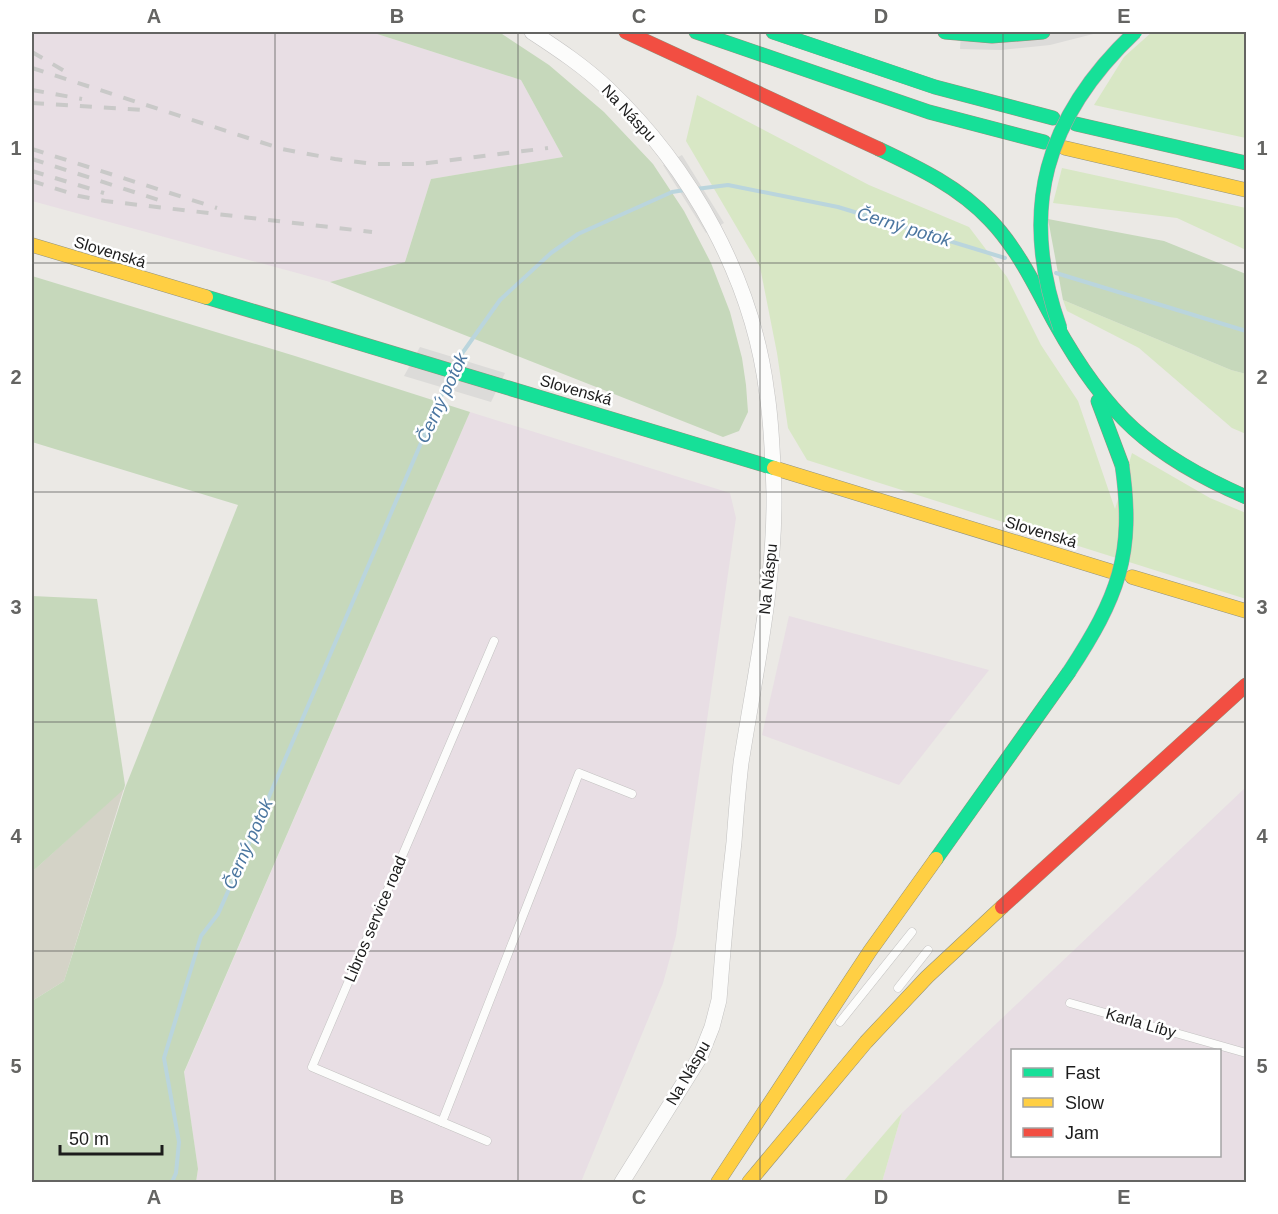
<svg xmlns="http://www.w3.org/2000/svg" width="1278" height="1214" viewBox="0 0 1278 1214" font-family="Arial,sans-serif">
	<rect width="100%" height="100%" fill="#ebe9e5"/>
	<g fill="#e8dee4" fill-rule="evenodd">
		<polygon points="32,32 371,32 521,80 563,157 431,179 405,262 330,282 32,201"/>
		<polygon points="470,412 730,493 736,518 676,936 663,983 581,1182 196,1182 198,1169 184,1073"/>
		<polygon points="789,616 989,670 899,785 762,735"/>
		<path d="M 1246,787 L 1246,1182 L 882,1182 L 902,1113 ZM 1012,1050 L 1220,1050 L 1220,1156 L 1012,1156 Z"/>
	</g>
	<polygon fill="#d4d3c7" points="124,788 64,981 32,1001 32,872"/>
	<g fill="#d8e7c5">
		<polygon points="1152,32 1246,32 1246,138 1094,105 1124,57"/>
		<polygon points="697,95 869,185 969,227 1007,277 1041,345 1078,401 1115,509 1132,453 1210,498 1246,513 1246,599 807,460 788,428 777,353 760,267 686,141"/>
		<polygon points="1062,168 1246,208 1246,250 1177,218 1053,203"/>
		<polygon points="1063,300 1231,370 1246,374 1246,434 1232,428 1139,348 1067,311"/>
		<polygon points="902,1113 882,1182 843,1182"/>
	</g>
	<g fill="#c6d8bb">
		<polygon points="371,32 499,32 549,65 604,112 653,164 684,211 711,263 730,312 742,358 746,385 748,412 739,431 723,437 330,282 405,262 431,179 563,157 521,80"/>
		<polygon points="1048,219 1164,241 1246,274 1246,374 1231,370 1063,300"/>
		<polygon points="32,276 295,356 470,412 184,1072 198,1169 196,1182 32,1182 32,1001 64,981 125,788 238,505 32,442"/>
		<polygon points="32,596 97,599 125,785 124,789 32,872"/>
	</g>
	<g fill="#dcdbd9">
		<polygon points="961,32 1101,32 1050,45 1001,50 960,49"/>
		<polygon points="682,155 724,223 706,233 663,165"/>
		<polygon points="420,347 505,373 491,402 404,376"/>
	</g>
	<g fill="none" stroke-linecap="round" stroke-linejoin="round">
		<g stroke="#bad5dd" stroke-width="4">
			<polyline points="696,189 728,185 838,207 1005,258"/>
			<polyline points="1056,273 1246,331"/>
			<polyline points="456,362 500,300 551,253 578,234 672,192 685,190"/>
			<polyline points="172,1182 176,1173 179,1142 164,1058 201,936 218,914 237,871 449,378"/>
		</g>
		<g stroke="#c3c2c1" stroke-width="9">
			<g id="lane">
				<polyline points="898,988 928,950"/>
				<polyline points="1070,1003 1246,1053"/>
				<polyline points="840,1022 912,932"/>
				<polyline points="442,1122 312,1067 494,641"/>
				<polyline points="487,1141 442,1122 579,773 632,794"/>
			</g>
		</g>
		<g stroke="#c3c2c1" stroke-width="16">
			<path id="street" d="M 532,32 C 558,49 585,67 608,89 C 691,168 753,279 767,394 C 772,426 773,461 774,494 C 775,584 755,674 741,763 C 738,789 736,815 734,842 C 728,894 723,947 719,1000 L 712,1027 L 700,1057 L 622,1182"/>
		</g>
		<g stroke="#92937e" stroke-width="15">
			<g id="fast">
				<polyline points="696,32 929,112 1044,142"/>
				<polyline points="773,32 935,87 1053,118"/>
				<polyline points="945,32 992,36 1043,32"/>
				<polyline points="1076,124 1246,163"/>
				<path d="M 879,149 C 919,168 959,187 990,220 C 1018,249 1036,288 1055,323 C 1106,415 1150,455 1246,497"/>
				<polyline points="206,297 774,468"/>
				<polyline points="1098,401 1122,465"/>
				<polyline points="936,859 1069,672"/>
			</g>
		</g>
		<g stroke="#92937e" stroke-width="15">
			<g id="slow">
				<polyline points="1065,148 1246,190"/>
				<polyline points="32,245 206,297"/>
				<polyline points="774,468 1110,571"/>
				<polyline points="1132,577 1246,611"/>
				<polyline points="718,1182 870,951 936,859"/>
				<polyline points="749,1182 866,1042 927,977 1002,907"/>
			</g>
		</g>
		<g stroke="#92937e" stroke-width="15">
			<g id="jam">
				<polyline points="626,32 879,149"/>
				<polyline points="1002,907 1246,685"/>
			</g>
		</g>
		<use href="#lane" stroke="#fcfcfb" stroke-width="8"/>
		<use href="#street" stroke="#fcfcfb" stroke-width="15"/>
		<use href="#fast" stroke="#16e098" stroke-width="14"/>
		<use href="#slow" stroke="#ffcf43" stroke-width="14"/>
		<use href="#jam" stroke="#f24e42" stroke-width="14"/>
		<g stroke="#c9c9c8" stroke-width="4" stroke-dasharray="12 12" stroke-linecap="butt">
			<polyline points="32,52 73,76"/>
			<polyline points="32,68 282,149 335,159 374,164 420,164 548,148"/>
			<polyline points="32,90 82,99"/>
			<polyline points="32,103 142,110"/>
			<polyline points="32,149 217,208"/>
			<polyline points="32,159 168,203"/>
			<polyline points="32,171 104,193"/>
			<polyline points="32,181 79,196 105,201 372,232"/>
		</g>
		<g stroke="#be9ea7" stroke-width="15" stroke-linecap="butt">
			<g id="fast-bridge">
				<path d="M 1060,328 C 1018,210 1045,117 1135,32"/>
				<path d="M 1069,672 C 1118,597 1135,555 1122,465"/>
			</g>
		</g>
		<use href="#fast-bridge" stroke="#16e098" stroke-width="14"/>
	</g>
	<path fill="none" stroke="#646462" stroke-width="1.5" stroke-opacity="0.55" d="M 275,32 L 275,1182M 518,32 L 518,1182M 760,32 L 760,1182M 1003,32 L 1003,1182M 32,263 L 1246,263M 32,492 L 1246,492M 32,722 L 1246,722M 32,951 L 1246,951"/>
	<g text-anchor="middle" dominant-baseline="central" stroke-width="5" stroke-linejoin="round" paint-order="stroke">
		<g font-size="16" fill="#1c1c1c" stroke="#fff">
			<text transform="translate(629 113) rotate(47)">Na Náspu</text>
			<text transform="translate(110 252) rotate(17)">Slovenská</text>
			<text transform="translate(576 390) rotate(16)">Slovenská</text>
			<text transform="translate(1041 532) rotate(17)">Slovenská</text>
			<text transform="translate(768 579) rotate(-84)">Na Náspu</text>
			<text transform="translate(375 919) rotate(-67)">Libros service road</text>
			<text transform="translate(1141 1023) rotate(16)">Karla Líby</text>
			<text transform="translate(688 1073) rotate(-60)">Na Náspu</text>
		</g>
		<g font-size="18" font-style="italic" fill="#4b76a0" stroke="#fff">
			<text transform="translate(904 227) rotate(17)">Černý potok</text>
			<text transform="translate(442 398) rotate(-65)">Černý potok</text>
			<text transform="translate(248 844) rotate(-66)">Černý potok</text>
		</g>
	</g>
	<rect width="1278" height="1214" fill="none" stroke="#ffffff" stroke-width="66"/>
	<rect x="1011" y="1049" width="210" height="108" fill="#ffffff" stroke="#a4a4a4" stroke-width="1.5"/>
	<rect x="1023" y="1068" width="30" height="9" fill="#16e098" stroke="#a4a4a4" stroke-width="1.5"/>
	<text x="1065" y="1079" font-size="18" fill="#1c1c1c">Fast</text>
	<rect x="1023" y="1098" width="30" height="9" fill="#ffcf43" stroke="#a4a4a4" stroke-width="1.5"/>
	<text x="1065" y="1109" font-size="18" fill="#1c1c1c">Slow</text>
	<rect x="1023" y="1128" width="30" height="9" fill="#f24e42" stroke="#a4a4a4" stroke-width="1.5"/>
	<text x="1065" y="1139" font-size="18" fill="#1c1c1c">Jam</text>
	<path d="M60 1145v9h102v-9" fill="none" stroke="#1c1c1c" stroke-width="3"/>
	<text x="69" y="1145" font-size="18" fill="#1c1c1c" stroke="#ffffff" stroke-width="4.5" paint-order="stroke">50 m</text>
	<rect x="33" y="33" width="1212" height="1148" fill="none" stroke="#646462" stroke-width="2"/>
	<g font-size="20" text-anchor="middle" font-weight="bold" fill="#646462">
		<text x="154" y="23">A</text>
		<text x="397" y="23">B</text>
		<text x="639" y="23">C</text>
		<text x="881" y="23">D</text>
		<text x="1124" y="23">E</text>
		<text x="16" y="155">1</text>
		<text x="1262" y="155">1</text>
		<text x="16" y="384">2</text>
		<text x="1262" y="384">2</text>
		<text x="16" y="614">3</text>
		<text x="1262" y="614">3</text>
		<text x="16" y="843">4</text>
		<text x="1262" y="843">4</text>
		<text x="16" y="1073">5</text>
		<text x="1262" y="1073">5</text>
		<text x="154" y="1204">A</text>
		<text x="397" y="1204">B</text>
		<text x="639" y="1204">C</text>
		<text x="881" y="1204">D</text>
		<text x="1124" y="1204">E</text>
	</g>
</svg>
